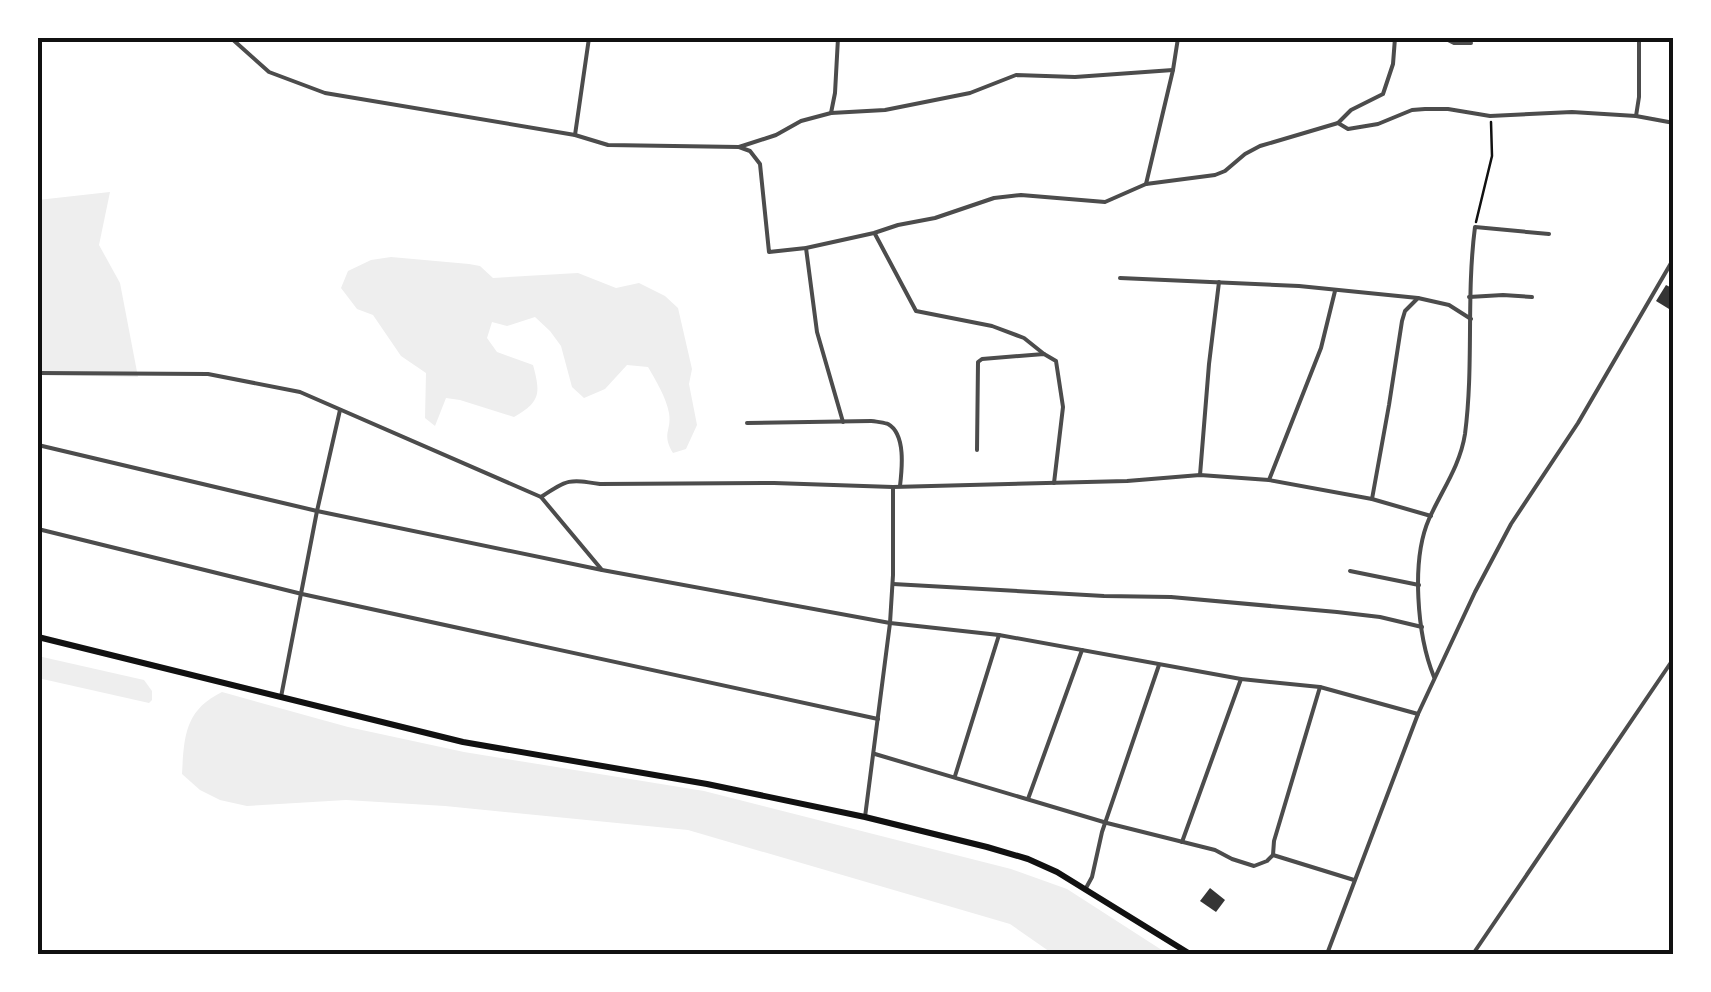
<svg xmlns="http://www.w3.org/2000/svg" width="1711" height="992" viewBox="0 0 1711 992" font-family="'Exo 2',sans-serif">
	<rect width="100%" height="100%" fill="#fff"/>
	<g fill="#eee">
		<polygon points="110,192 99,245 120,283 138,377 38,375 38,200"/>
		<path d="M 391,257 L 469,264 L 480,266 L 493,278 L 578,273 L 616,288 L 639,283 L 665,296 L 678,308 L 692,369 L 689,384 L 697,425 L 686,449 L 673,453 C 661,433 672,431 669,413 C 666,397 656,381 648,367 L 627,365 L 605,389 L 584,398 L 572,387 L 561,346 L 550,331 L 535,317 L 507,326 L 492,322 L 487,338 L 497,352 L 533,365 C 541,394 540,402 514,417 L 460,400 L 446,398 L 435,426 L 425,418 L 426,373 L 401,356 L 373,315 L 357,309 L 341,288 L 348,271 L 371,260 Z"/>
		<polygon points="38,656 144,680 152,691 152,700 149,703 38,678"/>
		<path d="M 222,692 L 348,727 L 464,752 L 704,791 L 1011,869 L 1067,889 L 1168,954 L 1053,954 L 1010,924 L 688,830 L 445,806 L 346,800 L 247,806 L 220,800 L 200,790 L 182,774 C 184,736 185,710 222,692 Z"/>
	</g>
	<g fill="#353535">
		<polygon points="1666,285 1674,289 1674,312 1656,301"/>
		<polygon points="1210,888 1225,900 1216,912 1200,901"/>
	</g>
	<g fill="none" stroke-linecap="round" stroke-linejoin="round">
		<polyline stroke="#111" stroke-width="2.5" points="1476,222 1492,156 1491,122"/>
		<g stroke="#4c4c4c" stroke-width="4">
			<polyline points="231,38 269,72 325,93 575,135 608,145 739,147 776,135 801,121 831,113 885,110 970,93 1016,75 1075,77 1173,70"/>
			<polyline points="1444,38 1454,43 1471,43"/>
			<polyline points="831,113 835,93 838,38"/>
			<polyline points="1636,116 1639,97 1639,38"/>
			<polyline points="1338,123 1351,110 1383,94 1393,64 1395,38"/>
			<polyline points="575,135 589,38"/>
			<polyline points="739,147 750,151 760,164 769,252 806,248 874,233 898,225 935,218 994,198 1021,195 1105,202 1146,184 1215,175 1225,171 1245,154 1260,146 1338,123 1348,129 1378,124 1412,110 1425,109 1448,109 1490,116 1572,112 1636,116 1674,123"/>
			<polyline points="1146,184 1173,70 1178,38"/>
			<polyline points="875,234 916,311 992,326 1024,338 1044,354"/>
			<polyline points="806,248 817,332 843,422"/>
			<polyline points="1120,278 1299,286 1418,298 1449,305 1471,319"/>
			<polyline points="1469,297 1503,295 1532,297"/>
			<polyline points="38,373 208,374 300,392 541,497 602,570"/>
			<path d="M 747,423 L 871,421 C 873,421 886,423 888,424 C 906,434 902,469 900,486"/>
			<polyline points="38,445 317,511 602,570 890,623 999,635 1241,679 1320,687 1418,714"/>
			<polyline points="977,450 978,362 982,359 1044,354 1056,361 1063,407 1054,483"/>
			<polyline points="1200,475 1209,364 1219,282"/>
			<polyline points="1269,480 1321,348 1335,291"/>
			<path d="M 541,497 C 568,479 569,479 600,484 L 774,483 L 893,487 L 1127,481 L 1200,475 L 1269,480 L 1372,499 L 1431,516"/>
			<polyline points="1372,499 1389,405 1402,321 1405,311 1418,298"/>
			<polyline points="38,529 302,594 878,719"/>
			<polyline points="1350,571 1419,585"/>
			<polyline points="893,584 1104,596 1171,597 1337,612 1380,617 1422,627"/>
			<path d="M 1434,677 C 1417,635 1411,560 1429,519 C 1442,490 1460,466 1465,434 C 1474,365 1466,296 1475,227 L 1549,234"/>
			<polyline points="281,697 317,511 340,410"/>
			<polyline points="875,754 1107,823 1215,850 1232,859 1254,866 1267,861 1273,855 1354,880"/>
			<polyline points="955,776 999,635"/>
			<polyline points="1028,799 1082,650"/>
			<polyline points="865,817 890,623 893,575 893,489"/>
			<polyline points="1182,842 1241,679"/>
			<polyline points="1273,855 1274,841 1320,687"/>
			<polyline points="1086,888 1092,877 1102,832 1159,665"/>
			<polyline points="1327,954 1418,714 1475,592 1511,524 1578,423 1674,258"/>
			<polyline points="1473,954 1674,658"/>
		</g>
		<polyline stroke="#111" stroke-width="6" points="38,637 463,742 707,784 865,817 987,847 1028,859 1057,872 1190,954"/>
	</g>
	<rect width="1711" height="992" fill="none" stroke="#ffffff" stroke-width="80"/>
	<rect x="40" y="40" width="1631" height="912" fill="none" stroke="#111" stroke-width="4"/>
</svg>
